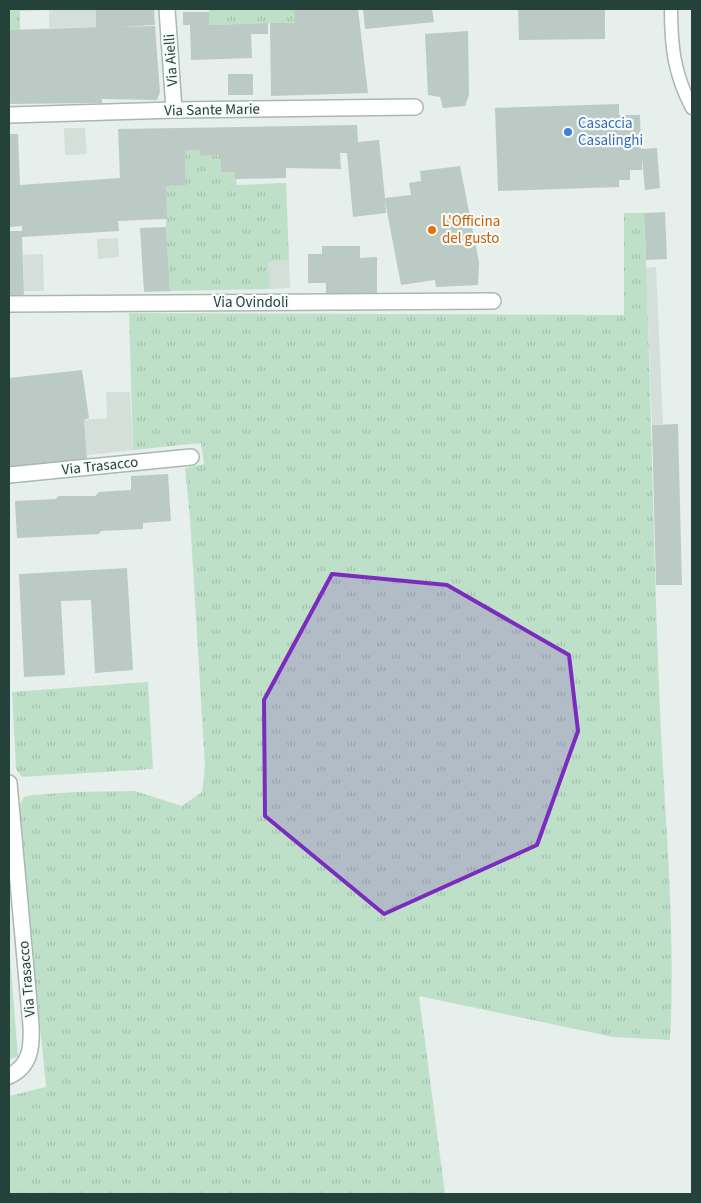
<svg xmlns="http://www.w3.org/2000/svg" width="701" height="1203" viewBox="0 0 701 1203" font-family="'Source Sans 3',sans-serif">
	<defs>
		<pattern id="grass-tufts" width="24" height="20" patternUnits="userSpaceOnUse" patternTransform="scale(1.25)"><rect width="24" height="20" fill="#bfe0c8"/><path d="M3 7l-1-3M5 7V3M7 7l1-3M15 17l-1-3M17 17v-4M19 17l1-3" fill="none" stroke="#a4c1ad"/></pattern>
	</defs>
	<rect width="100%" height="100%" fill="#e6efeb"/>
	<g fill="#d4dfda">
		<polygon points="49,9 96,9 96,27 49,28"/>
		<polygon points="64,128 85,128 87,154 65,155"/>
		<polygon points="118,238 119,257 98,259 97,239"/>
		<polygon points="43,254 44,291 24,291 23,255"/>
		<polygon points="289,260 290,288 270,289 268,262"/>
		<polygon points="656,267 663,424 652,425 646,268"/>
		<polygon points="106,392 130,392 133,450 87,455 84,420 107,418"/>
	</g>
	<g fill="url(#grass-tufts)">
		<polygon points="9,9 49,9 49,10 20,11 20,30 9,30"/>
		<polygon points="209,9 294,9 295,26 270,23 209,25"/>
		<polygon points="199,150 200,156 220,155 221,172 235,172 237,185 286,183 289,260 268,262 270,289 170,291 166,227 166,186 186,184 185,151"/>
		<path d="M 624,213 L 644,213 C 651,379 653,546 660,712 C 665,821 676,931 670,1040 L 613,1037 L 419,996 L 445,1194 L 9,1194 L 9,1096 L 46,1087 L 19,806 L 24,797 L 33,795 L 75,792 L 135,791 L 182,806 L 202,792 L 205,767 L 190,518 L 185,468 L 204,464 L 201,443 L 133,450 L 129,313 L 624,315 Z"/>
		<polygon points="148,682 153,769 22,777 16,769 12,692"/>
		<polygon points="9,943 18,1057 9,1059"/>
	</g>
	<g fill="#bbcac4">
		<polygon points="96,9 154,9 155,25 120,27 155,26 160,92 157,100 102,99 102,103 9,104 9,30 101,27 96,27"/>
		<polygon points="294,9 358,9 368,93 271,96 270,23 294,23 295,26"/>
		<polygon points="363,9 432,9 434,22 365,29"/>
		<polygon points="518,9 605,9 605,39 519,40"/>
		<polygon points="183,12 209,12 209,25 268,23 268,34 251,34 252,58 191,60 190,25 183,25"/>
		<polygon points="468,31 469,95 465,106 443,108 440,97 428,95 425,34"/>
		<rect x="228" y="74" width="25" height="21"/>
		<polygon points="619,104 619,115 640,115 641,149 657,148 660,188 645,190 642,158 642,170 630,170 630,180 619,180 619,187 498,191 495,108"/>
		<polygon points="357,125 358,142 379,140 385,198 411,195 409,183 421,181 420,171 460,166 479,262 478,285 436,287 435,280 401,285 385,201 386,213 353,217 347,153 340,153 341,169 286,168 286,178 235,179 235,172 221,172 220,155 200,156 199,150 185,151 186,185 166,186 167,219 118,221 119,231 22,237 24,295 9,295 9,231 22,231 22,226 9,227 9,134 18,134 20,185 120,178 118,129"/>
		<polygon points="665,212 667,259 646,260 644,213"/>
		<polygon points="166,227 170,291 144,292 140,228"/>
		<polygon points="322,246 360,246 360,258 377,257 377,294 326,294 326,283 308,283 308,254 322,254"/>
		<polygon points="82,370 89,418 84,420 87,459 9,468 9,378"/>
		<polygon points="678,424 682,585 656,585 652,425"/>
		<polygon points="168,474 171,521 143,523 143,529 101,531 99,534 17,538 15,501 56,499 58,496 95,496 99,492 131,490 131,476"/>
		<polygon points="127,568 133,670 95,673 91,600 61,601 65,675 24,677 19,574"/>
	</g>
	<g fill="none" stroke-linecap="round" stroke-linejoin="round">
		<g stroke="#a8b8b2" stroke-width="15">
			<path id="lane" d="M 671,9 C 671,46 674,74 692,108"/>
		</g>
		<g stroke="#a8b8b2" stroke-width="18">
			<g id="street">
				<polyline points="167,9 174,110"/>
				<polyline points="9,115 174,110 415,107"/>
				<polyline points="9,304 493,301"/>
				<polyline points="9,475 191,457"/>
				<path d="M 9,783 L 31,1025 C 32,1046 31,1066 9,1076"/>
			</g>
		</g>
		<use href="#lane" stroke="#fff" stroke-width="12"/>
		<use href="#street" stroke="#fff" stroke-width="15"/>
	</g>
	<path fill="#7b2cbf" fill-opacity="0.2" stroke="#7b2cbf" stroke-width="4" stroke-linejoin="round" d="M 332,574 L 447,585 L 569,655 L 578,731 L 537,845 L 384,914 L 265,816 L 264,700 Z"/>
	<circle fill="#3f7fe0" stroke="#f7fbf9" stroke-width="2" cx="568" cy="132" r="5"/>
	<circle fill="#e8710a" stroke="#f7fbf9" stroke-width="2" cx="432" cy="230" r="5"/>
	<g text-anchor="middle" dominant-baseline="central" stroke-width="4.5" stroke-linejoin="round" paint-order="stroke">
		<g font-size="15" fill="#24423a" stroke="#f7fbf9">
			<text transform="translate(171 60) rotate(-94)">Via Aielli</text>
			<text transform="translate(212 110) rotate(-1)">Via Sante Marie</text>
			<text x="251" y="302">Via Ovindoli</text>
			<text transform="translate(100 466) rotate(-6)">Via Trasacco</text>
			<text transform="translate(27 979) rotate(-95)">Via Trasacco</text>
		</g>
		<g font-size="15" fill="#366cbe" stroke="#f7fbf9" text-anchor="start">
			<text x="578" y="123">Casaccia<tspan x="578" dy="17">Casalinghi</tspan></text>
		</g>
		<g font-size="15" fill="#c56008" stroke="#f7fbf9" text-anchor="start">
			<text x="442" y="221">L'Officina<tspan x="442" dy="17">del gusto</tspan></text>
		</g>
	</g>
	<rect width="701" height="1203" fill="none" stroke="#24423a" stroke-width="20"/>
</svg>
